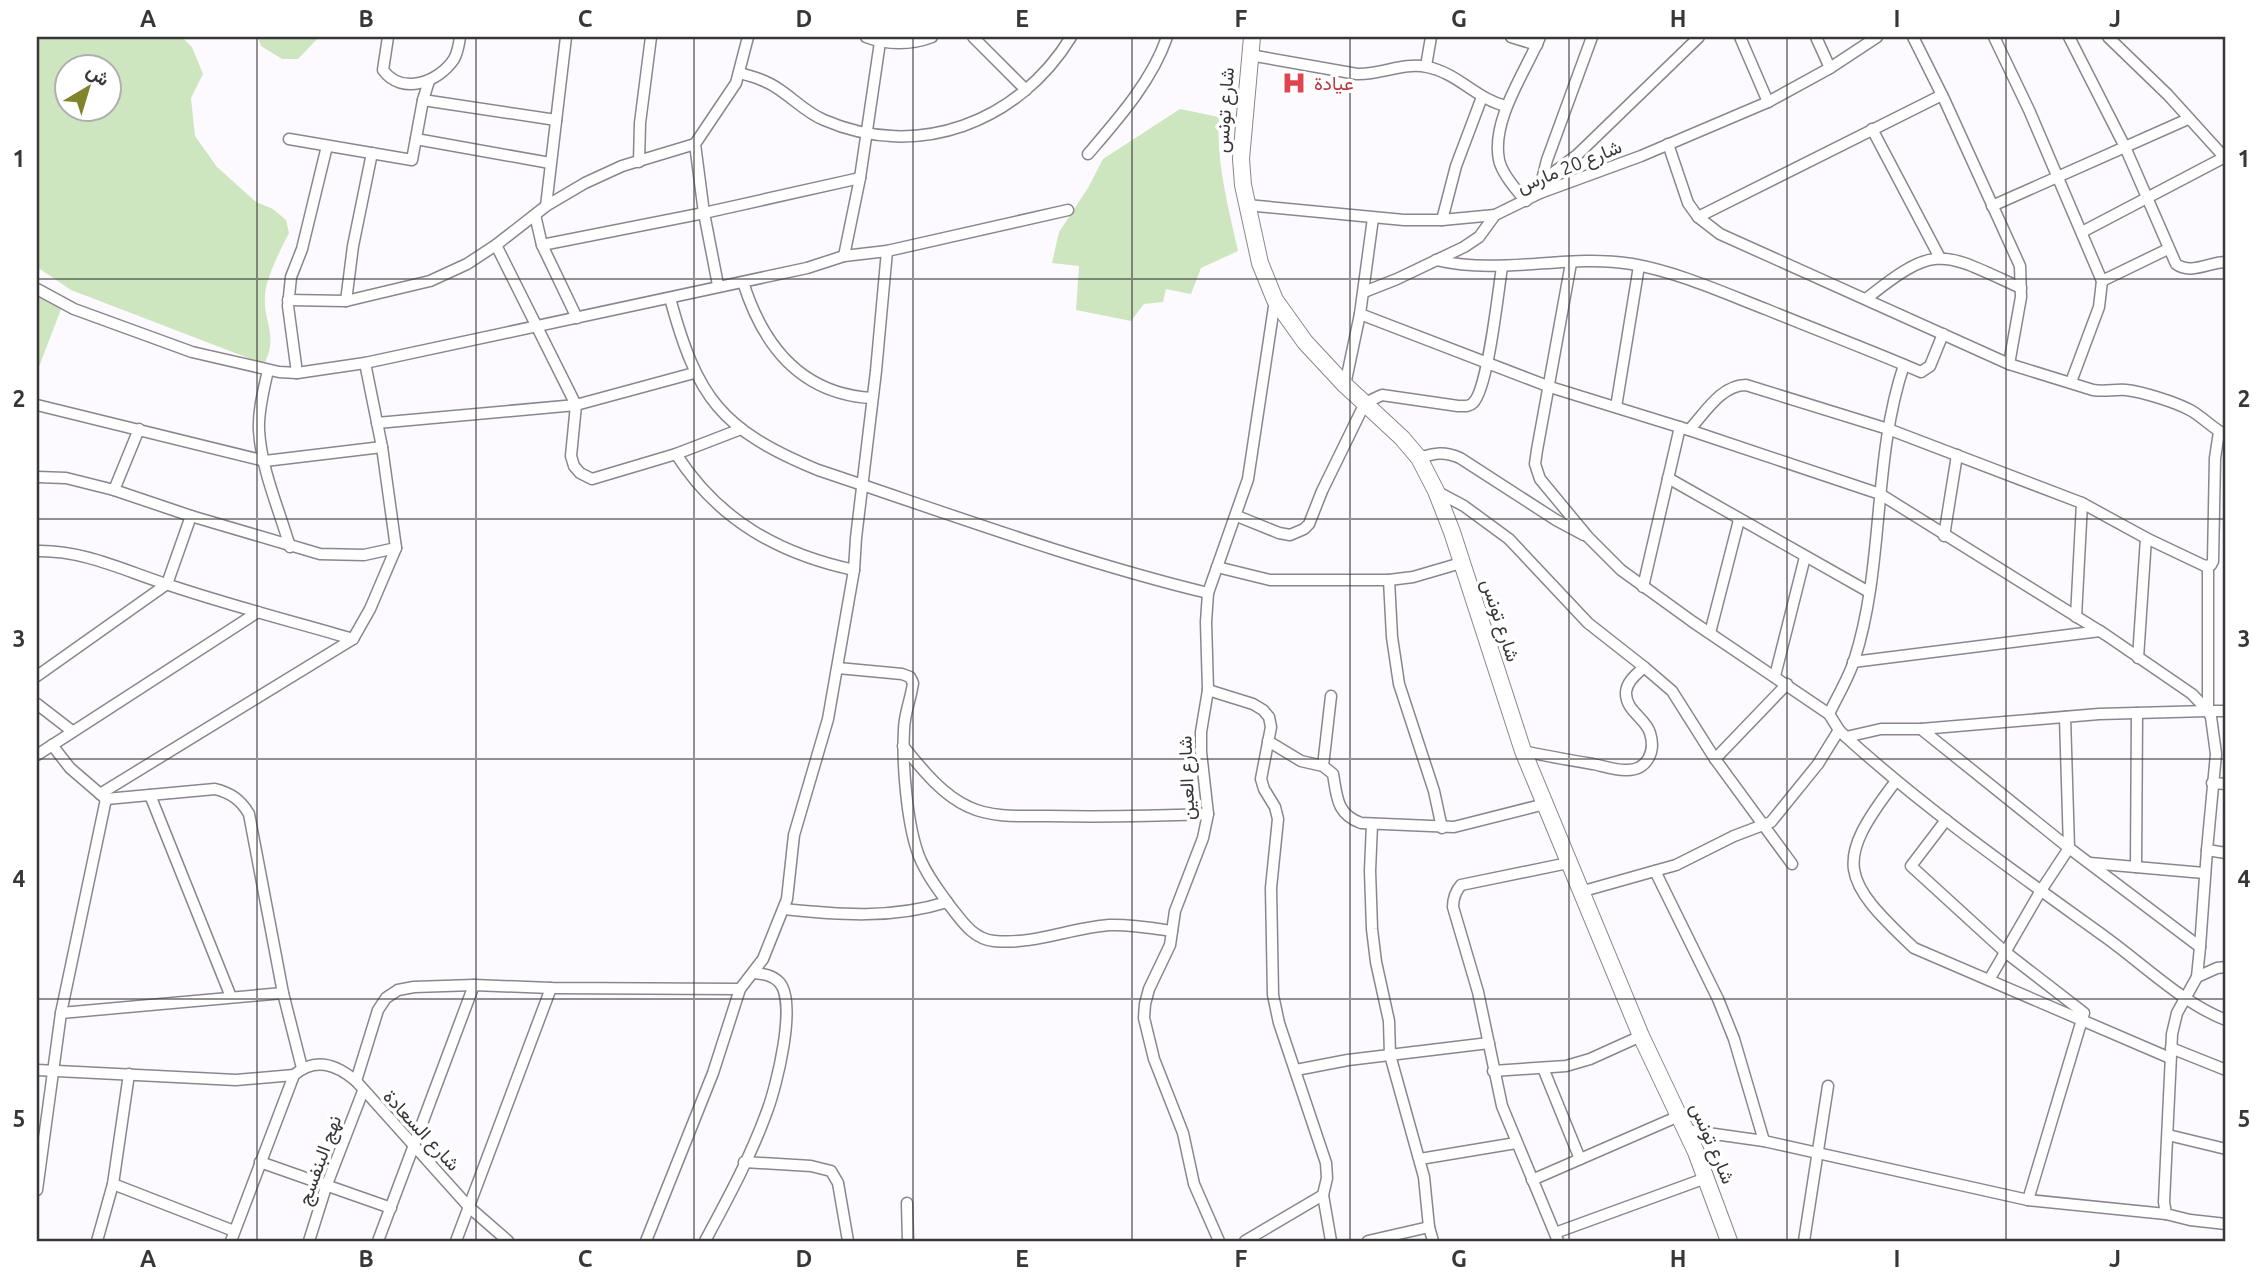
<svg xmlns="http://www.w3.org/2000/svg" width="2263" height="1278" viewBox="0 0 2263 1278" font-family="Ubuntu,Vazirmatn,sans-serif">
	<rect width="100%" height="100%" fill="#fcfafe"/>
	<g fill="#cde6bf" fill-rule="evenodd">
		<path d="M 37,37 L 182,37 L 192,47 L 203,74 L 191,98 L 195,136 L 217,167 L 256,202 L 273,209 L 286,220 L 289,233 C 281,249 266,277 265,295 C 263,323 279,335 264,364 L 71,290 L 37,267 ZM 66,66 L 108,66 L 108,108 L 66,108 Z"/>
		<polygon points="258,37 319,37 298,59 282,59 261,46"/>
		<path d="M 1180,109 L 1219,117 C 1216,163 1228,206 1238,251 L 1201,268 L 1191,294 L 1166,289 L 1163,302 L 1144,304 L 1131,321 L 1076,310 L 1079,266 L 1052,263 L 1059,232 L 1088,188 L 1103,159 Z"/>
		<polygon points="37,290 63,304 37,372"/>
	</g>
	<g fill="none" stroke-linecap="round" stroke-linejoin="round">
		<g stroke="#8b868e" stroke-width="13">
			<g id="street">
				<path d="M 388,37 L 383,70 C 402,96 439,82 454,59 C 458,52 459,44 460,37"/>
				<path d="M 866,37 C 887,45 911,45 932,37"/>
				<polyline points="973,37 1026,90"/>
				<polyline points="1511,37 1537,45"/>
				<polyline points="1740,37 1768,102"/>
				<polyline points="1816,37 1830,68"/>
				<polyline points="1913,37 1944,99 2020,266 2021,297 2009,364"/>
				<polyline points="1994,37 2029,110 2102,281 2099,307 2071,382"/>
				<path d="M 2069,37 L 2125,147 L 2176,264 C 2191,275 2209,262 2226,262"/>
				<polyline points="2108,37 2168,95 2226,159"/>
				<path d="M 1250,55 L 1357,74 C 1381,75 1403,62 1427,67 C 1458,73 1476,99 1506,106"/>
				<polyline points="1426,66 1431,37"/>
				<path d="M 740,73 C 754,77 768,81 780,90 C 795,100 807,113 824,120 C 918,161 1019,122 1071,37"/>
				<polyline points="423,100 556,120"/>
				<polyline points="1872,129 1940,258"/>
				<polyline points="289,139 412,160 423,100 429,81"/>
				<polyline points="416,139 550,163"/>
				<path d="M 1668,144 L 1688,203 L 1698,217 L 1720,234 L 2009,364 L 2093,390 C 2105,392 2115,389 2126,390 C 2143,392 2175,402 2190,410 C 2203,417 2213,429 2226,435"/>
				<path d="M 1088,154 C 1118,119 1152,81 1167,37"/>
				<polyline points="639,162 640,123 651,37"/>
				<polyline points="1542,181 1577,155 1699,37"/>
				<polyline points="1541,184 1547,160 1592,37"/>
				<path d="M 1526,201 C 1516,190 1502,174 1499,160 C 1491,120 1525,73 1540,37"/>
				<polyline points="1247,205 1404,220 1442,220 1495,215 1540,193 1641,156 1768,102 1830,68 1877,37"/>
				<polyline points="546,206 566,37"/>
				<polyline points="1992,206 2188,119"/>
				<polyline points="535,215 542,245 577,318"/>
				<polyline points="1698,217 1942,95"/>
				<polyline points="1373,218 1360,314 1550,387 1689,430 1880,494 2106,635 2192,694 2208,711 2226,711"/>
				<polyline points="1442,220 1456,166 1482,97"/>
				<polyline points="2082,232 2223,158"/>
				<polyline points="496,245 576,405 571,456 574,466 580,473 592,479 676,454 741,429"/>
				<polyline points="542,245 704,213 860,178"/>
				<polyline points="844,256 860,178 880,42"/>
				<path d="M 1436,260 C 1504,276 1566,253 1632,264 C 1678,272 1724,293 1768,310 C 1819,331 1870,350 1921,372 L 1930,366 L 1943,334"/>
				<polyline points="1571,263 1537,450 1535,464 1540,479 1588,537 1621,570 1693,622 1829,714 1839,730 1846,737 1881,729 1921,729 2099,714 2208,711"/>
				<polyline points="2102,281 2168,249"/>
				<path d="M 743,282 C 763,346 801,394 872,398"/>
				<polyline points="718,285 704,213 695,144 736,83 748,37"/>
				<polyline points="37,289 74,309 192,352 279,372 297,373 365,363 807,268 844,256 887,251 1068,210"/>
				<polyline points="1364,292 1397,279 1464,247 1479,237 1495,215"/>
				<path d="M 670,298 C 697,398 721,430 818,470 C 947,513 1076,561 1208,593"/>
				<path d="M 1866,299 C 1937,242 1942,252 2021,288"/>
				<polyline points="288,300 346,301 430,281 467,264 496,245 546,206 585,183 622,166 695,144"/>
				<polyline points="346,301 353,246 372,153"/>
				<path d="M 268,370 C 264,389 258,410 259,430 C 261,469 279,509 290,547"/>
				<polyline points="297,373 288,306 291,277 302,249 327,146"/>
				<polyline points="1345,385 1360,314"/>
				<polyline points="37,405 265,461 382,447"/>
				<polyline points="1616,407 1639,266"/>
				<polyline points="377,423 576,405 694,373"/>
				<path d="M 1689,430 C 1705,413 1721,385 1746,385 L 1888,429 L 2082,503 L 2076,617"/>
				<path d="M 676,454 C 718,520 779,554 854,570"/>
				<path d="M 1419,458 C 1435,453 1444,451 1460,458 L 1556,520 L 1584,535"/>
				<polyline points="37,477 66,478 114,490 191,516 320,554 364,555 396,548"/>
				<polyline points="1668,478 1869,592"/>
				<polyline points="114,490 139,429"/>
				<polyline points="1436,491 1464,506 1509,539 1588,623 1644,667 1672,691 1715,759 1792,864"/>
				<polyline points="2082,503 2146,538 2205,566 2211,565 2213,561 2215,458 2219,432"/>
				<path d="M 1237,516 L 1279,533 L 1290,535 L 1304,529 L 1309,524 L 1322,491 L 1365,403 L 1382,395 L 1458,406 C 1464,406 1469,407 1473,403 C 1488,389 1498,292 1502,267"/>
				<polyline points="1944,536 1957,455"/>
				<path d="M 37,551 C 83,550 123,570 166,584 C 228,605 291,621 353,639"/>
				<polyline points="1217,567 1270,580 1389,580 1413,577 1461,563"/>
				<polyline points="1389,580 1392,637 1399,684 1434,791 1442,828"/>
				<polyline points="1643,587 1680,427"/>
				<polyline points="1710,633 1739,520"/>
				<polyline points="2138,658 2146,538"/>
				<polyline points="1853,662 2100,631"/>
				<path d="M 838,668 L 902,674 L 910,677 L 913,683 C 911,699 904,714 904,730 C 902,764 907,825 919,856 C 926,874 939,891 950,906 C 962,921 973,939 994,941 C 1034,945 1070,928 1109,925 C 1130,924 1152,928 1172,931"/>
				<polyline points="37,676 167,584 191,516"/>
				<polyline points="1775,676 1805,557"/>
				<polyline points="1208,690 1253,704 1263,710 1269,717 1271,727 1261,779 1264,789 1275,807 1278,819 1271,888 1273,995 1279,1023 1326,1163 1327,1178 1323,1195 1331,1241"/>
				<polyline points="37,704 72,731"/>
				<path d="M 1829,714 C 1837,697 1848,679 1854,661 C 1885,565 1872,460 1904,365"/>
				<polyline points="1921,729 2069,848 2200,947 2197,977 2177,1013 2172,1034 2164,1202 2166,1214 2190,1220 2226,1224"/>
				<path d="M 1846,737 C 1929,812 2018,874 2108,939 C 2145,966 2184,1004 2226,1020"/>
				<path d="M 1268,741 L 1301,761 L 1323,766 L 1333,774 C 1337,796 1336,814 1361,823 L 1454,827 L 1545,804"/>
				<path d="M 52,745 L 70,768 L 106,799 L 215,789 C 231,793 241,800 249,814 L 283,993 L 302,1068"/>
				<path d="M 903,746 C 921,768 942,795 969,807 C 992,818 1023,816 1048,816 C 1102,817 1155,816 1208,814"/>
				<path d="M 1523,751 C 1546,756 1569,760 1593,764 C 1603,766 1614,770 1625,770 C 1647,771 1656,752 1650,733 C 1646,718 1625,711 1626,692 C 1627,681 1637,674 1644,667"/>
				<polyline points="37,755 258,612"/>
				<polyline points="1715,759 1787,684"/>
				<polyline points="1323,766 1331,696"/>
				<path d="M 1896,781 C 1833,863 1841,879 1914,948 L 2170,1058"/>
				<polyline points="2212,783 2226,784"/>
				<polyline points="100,794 353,639 370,609 396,548 382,447 365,363"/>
				<polyline points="150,795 231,997"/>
				<polyline points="1946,820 1911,866 2004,951 2084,1013 2028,1200"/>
				<polyline points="1372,824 1370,871 1372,929 1376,962 1389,1021 1390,1055 1424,1177 1429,1227 1433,1241"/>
				<polyline points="2207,850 2216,754 2211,717 2208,711 2208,566"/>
				<polyline points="2090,863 2204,873"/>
				<polyline points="2136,867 2137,713"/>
				<polyline points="1655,871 1718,999 1734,1039 1764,1141"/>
				<polyline points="1580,892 1676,865 1734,836 1771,822 1818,764 1839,730"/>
				<path d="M 784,909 C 840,915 893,919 947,902"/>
				<polyline points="2200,947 2207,850 2226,853"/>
				<polyline points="2197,977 2217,968 2226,967"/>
				<polyline points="1989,980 2040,892 2069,848 2065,717"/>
				<polyline points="61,1013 283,993"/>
				<polyline points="2171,1048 2226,1070"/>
				<polyline points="1543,1068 1580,1159"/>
				<polyline points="37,1070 236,1080 294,1075"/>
				<polyline points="1296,1070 1348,1060 1489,1043"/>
				<polyline points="1493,1071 1566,1066 1590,1059 1641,1036"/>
				<polyline points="356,1081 378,1010 386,998 398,990 414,987 474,985 551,988 740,989"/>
				<polyline points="1686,1130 1764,1141 2028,1200 2166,1214"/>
				<polyline points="2168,1135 2226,1149"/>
				<polyline points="1420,1159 1516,1143"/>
				<polyline points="260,1162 391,1208"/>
				<polyline points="744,1162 811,1166 831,1171 838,1183 848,1241"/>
				<polyline points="1532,1180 1679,1116"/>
				<polyline points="113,1184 234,1231"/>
				<polyline points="37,1190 61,1013 106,799"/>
				<polyline points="907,1203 908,1241"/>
				<polyline points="1555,1233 1706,1178"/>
				<polyline points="97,1241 113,1184 129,1074"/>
				<path d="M 231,1241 L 294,1075 C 315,1057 336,1064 356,1081 L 469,1207 L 508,1241"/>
				<polyline points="309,1241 326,1187 363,1091"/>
				<polyline points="378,1241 474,985"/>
				<polyline points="456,1241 551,988"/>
				<polyline points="646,1241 713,1073 740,989 763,959 787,899 794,835 828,719 854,570 856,538 876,371 887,251"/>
				<path d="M 705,1241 C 727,1200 750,1158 766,1114 C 776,1089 798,1002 779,982 C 772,975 764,974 754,973"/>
				<polyline points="1219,1241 1194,1184 1183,1133 1154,1059 1144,1018 1145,1004 1149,989 1170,945 1175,911 1203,838 1208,814 1201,752 1201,732 1208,690 1206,622 1208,593 1248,479 1275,300"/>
				<polyline points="1245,1241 1323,1195"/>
				<polyline points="1368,1241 1429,1227"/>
				<path d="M 1558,1241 L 1502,1106 L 1478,992 L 1453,907 C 1453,898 1455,892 1461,885 L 1568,863"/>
				<polyline points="1804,1241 1828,1086"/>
			</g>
		</g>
		<g stroke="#8b868e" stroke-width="18">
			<polyline id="secondary" points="1252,37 1241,159 1243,185 1260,263 1275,300 1305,342 1345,385 1402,438 1419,458 1436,491 1452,532 1523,751 1641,1036 1696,1152 1729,1241"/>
		</g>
		<use href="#street" stroke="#fff" stroke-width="10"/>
		<use href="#secondary" stroke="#fff" stroke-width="16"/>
	</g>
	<path fill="none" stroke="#383639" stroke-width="2" stroke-opacity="0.55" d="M 257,37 L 257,1241M 476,37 L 476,1241M 694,37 L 694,1241M 913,37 L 913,1241M 1132,37 L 1132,1241M 1350,37 L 1350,1241M 1569,37 L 1569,1241M 1787,37 L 1787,1241M 2006,37 L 2006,1241M 37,279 L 2226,279M 37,519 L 2226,519M 37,759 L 2226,759M 37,999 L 2226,999"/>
	<defs>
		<g id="hospital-bare" transform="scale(1.89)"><path d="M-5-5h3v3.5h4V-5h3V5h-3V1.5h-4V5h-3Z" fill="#e0444e" stroke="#fff" stroke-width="2.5" paint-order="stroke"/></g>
	</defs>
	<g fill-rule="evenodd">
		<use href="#hospital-bare" x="1294" y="83"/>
	</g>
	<g text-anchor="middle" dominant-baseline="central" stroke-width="7" stroke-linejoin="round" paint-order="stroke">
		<g font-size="19" fill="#be3a42" stroke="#fff" text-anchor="start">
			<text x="1314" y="83">عيادة</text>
		</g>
		<g font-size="19" fill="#383639" stroke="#fff">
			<text transform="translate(1224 110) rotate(-86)">شارع تونس</text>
			<text transform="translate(1569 166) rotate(-22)">شارع 20 مارس</text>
			<text transform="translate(1501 620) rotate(72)">شارع تونس</text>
			<text transform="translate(1186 778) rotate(-92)">شارع العين</text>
			<text transform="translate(422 1130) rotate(47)">شارع السعادة</text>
			<text transform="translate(1713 1143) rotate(67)">شارع تونس</text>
			<text transform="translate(319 1160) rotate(-70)">نهج البنفسج</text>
		</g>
	</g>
	<rect width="2263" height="1278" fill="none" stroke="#ffffff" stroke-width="77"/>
	<g transform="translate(88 88) rotate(38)"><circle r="33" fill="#ffffff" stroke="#afafb0" stroke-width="2"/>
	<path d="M0-5L12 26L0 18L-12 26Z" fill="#81832d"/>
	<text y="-10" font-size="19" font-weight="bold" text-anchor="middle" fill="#383639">ش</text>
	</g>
	<rect x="38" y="38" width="2186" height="1202" fill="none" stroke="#383639" stroke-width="2.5"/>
	<g font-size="23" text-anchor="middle" font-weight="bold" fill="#383639">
		<text x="148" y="27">A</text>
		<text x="366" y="27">B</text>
		<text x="585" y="27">C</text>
		<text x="804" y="27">D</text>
		<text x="1022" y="27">E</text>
		<text x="1241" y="27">F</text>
		<text x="1459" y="27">G</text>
		<text x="1678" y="27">H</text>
		<text x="1897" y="27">I</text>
		<text x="2115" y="27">J</text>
		<text x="19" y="167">1</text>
		<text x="2244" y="167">1</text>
		<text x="19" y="407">2</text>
		<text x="2244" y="407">2</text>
		<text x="19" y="647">3</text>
		<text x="2244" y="647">3</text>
		<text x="19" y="887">4</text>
		<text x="2244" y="887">4</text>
		<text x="19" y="1127">5</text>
		<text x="2244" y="1127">5</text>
		<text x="148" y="1267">A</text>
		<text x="366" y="1267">B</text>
		<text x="585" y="1267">C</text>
		<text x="804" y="1267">D</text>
		<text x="1022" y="1267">E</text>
		<text x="1241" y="1267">F</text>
		<text x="1459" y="1267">G</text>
		<text x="1678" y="1267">H</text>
		<text x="1897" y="1267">I</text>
		<text x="2115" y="1267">J</text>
	</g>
</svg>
